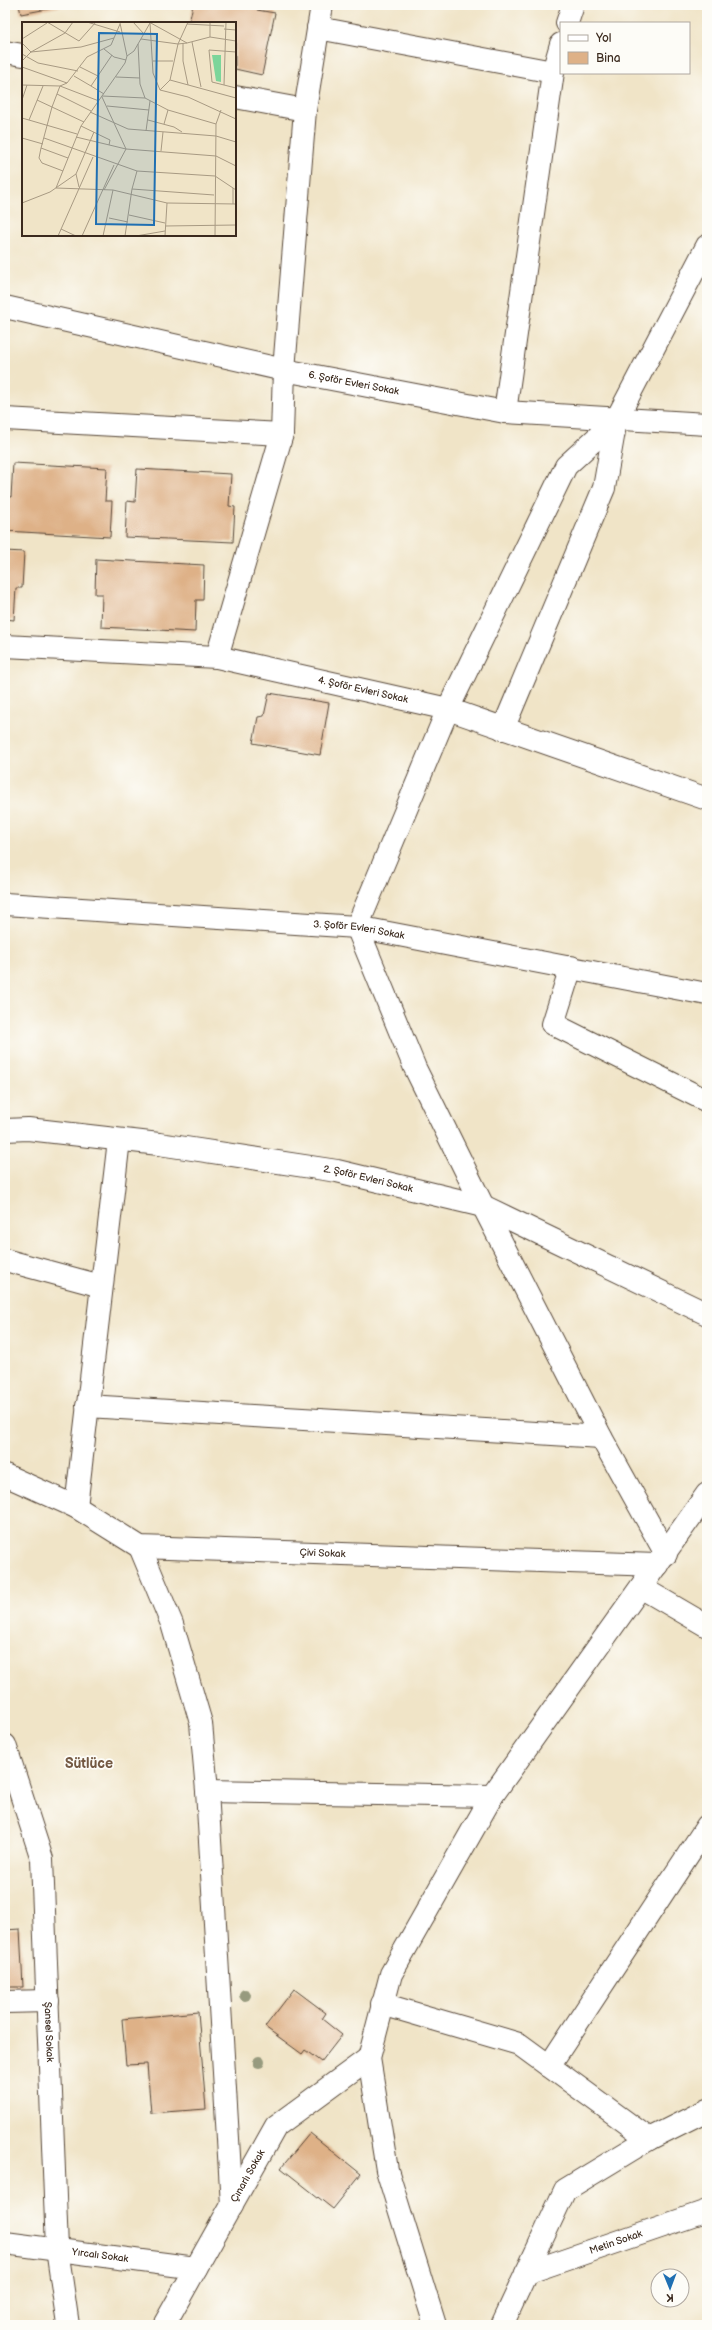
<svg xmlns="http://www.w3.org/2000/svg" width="712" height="2330" viewBox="0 0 712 2330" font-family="'Balsamiq Sans',sans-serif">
	<rect width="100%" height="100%" fill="#fdfcf7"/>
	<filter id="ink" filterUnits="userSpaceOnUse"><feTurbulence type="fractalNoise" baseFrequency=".025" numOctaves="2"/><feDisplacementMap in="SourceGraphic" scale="8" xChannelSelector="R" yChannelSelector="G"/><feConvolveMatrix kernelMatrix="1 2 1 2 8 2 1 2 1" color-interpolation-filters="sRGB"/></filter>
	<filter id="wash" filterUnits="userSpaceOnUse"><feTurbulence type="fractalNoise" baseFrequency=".012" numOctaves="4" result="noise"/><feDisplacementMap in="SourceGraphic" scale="16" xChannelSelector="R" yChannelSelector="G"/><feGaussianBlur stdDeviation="0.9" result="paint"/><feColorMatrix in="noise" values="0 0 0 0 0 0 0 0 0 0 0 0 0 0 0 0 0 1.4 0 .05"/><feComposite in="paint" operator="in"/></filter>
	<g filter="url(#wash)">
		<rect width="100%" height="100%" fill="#f0e4c7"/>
		<g id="blocks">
			<g fill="#deb187">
				<polygon points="19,5 63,5 63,6 21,14"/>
				<polygon points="193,5 259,5 257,10 275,13 262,75 235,69 235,23 189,23"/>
				<polygon points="13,463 107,468 105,501 112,501 110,537 5,531 5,496 11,497"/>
				<polygon points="137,469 231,474 229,506 235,507 233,542 125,537 127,501 135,502"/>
				<polygon points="5,551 24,552 22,588 16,588 14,620 5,619"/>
				<polygon points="96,559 204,565 203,600 196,600 195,632 101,627 102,594 95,594"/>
				<polygon points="269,693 329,703 320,755 253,743 258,717 264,716"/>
				<polygon points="20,1929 23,1987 5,1987 5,1930"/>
				<polygon points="294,1989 326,2013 322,2019 342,2035 321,2062 305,2050 302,2054 265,2027"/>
				<polygon points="198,2012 206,2109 151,2113 147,2064 126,2065 122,2019"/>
				<polygon points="310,2133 361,2174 333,2209 281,2168"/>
			</g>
		</g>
	</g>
	<g filter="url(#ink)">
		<use href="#blocks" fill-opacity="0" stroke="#564637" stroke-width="1"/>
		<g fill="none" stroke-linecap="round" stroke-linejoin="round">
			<g stroke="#564637" stroke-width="24">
				<g id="minor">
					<polyline points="567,23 573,5"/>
					<polyline points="318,28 553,72"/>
					<polyline points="5,52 23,55"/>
					<polyline points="235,97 305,110"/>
					<path id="s1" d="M 5,307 L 284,370 L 505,412 L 707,424"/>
					<polyline points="505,412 553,72 561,44"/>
					<polyline points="5,419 282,434"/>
					<polyline points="616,420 566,466 448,709 357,927 415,1068 483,1206 601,1437 666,1554"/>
					<path id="s2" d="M 5,646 L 217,657 L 448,709 L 707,799"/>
					<polyline points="217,657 282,434 284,370 305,110 322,5"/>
					<polyline points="503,729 604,488 616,420 707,246"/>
					<path id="s3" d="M 5,904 L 357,927 L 707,994"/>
					<polyline points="571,967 553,1024 707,1101"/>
					<path id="s4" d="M 5,1130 L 28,1129 L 159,1144 L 337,1171 L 483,1206 L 707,1314"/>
					<polyline points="5,1260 101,1286"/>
					<polyline points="87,1406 601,1437"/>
					<path id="s5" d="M 5,1475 L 76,1507 L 140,1547 L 657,1565"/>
					<polyline points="76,1507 119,1140"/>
					<polyline points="140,1547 172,1624 201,1723 207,1791 232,2205"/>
					<polyline points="642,1588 707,1626"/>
					<path id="s6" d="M 5,1745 L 42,1859 L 57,2249 L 68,2325"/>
					<polyline points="207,1791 492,1796"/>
					<polyline points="5,2002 48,2001"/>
					<polyline points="382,2004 519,2044 649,2139"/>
					<polyline points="549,2066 707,1826"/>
					<path id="s7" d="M 5,2243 L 196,2268"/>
					<path id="s8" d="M 526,2273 L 707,2211"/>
					<path id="s9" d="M 164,2325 L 276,2126 L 369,2058"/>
					<polyline points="435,2325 387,2170 369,2058 391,1974 492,1796 707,1494"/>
					<polyline points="502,2325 565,2190 649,2139 707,2110"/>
				</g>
			</g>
			<use href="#minor" stroke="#fff" stroke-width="22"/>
		</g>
		<g fill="#979a7e">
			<circle cx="245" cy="1995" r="6"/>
			<circle cx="259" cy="2062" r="6"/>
		</g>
	</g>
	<g text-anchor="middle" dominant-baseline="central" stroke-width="3.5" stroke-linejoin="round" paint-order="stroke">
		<g font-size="10" fill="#3b2a1e" stroke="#fdfcf7">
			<text stroke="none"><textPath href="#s1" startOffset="357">6. Şoför Evleri Sokak</textPath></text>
			<text stroke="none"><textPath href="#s2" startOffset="362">4. Şoför Evleri Sokak</textPath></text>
			<text stroke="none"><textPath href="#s3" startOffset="355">3. Şoför Evleri Sokak</textPath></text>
			<text stroke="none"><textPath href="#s4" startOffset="367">2. Şoför Evleri Sokak</textPath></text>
			<text stroke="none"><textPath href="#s5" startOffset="336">Çivi Sokak</textPath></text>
			<text stroke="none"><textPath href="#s6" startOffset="293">Şansel Sokak</textPath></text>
			<text stroke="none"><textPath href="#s9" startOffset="171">Çınarlı Sokak</textPath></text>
			<text stroke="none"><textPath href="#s8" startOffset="95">Metin Sokak</textPath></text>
			<text stroke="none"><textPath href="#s7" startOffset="96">Yırcalı Sokak</textPath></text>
		</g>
		<g font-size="14" font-weight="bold" fill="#745943" stroke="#fdfcf7">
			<text x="89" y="1763">Sütlüce</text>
		</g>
	</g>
	<g transform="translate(22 22)">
		<rect width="214" height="214" fill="#f0e4c7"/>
		<path d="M 190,33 L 199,33 L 199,60 L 194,59 Z" fill="#7cd59a"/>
		<path fill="none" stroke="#a89a83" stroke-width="1" d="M 25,0 L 57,19 L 74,0M 65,0 L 98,10M 111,0 L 122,12M 127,0 L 165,21 L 188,15 L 214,19M 166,0 L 156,22 L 148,58 L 214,76M 128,1 L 131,51 L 138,68M 165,2 L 202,4M 202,7 L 214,8M 188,15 L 188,0M 0,17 L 25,1M 119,17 L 156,22 L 165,21M 170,20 L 179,65M 0,21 L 9,30M 161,21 L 161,39 L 166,63M 116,22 L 118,62 L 123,76M 82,27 L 92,35 L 104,38M 9,30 L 59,25 L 92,16M 214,30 L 187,28 L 190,60 L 214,66M 0,32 L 16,41 L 56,49M 105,34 L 112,29 L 128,1M 0,39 L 9,30 L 43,11 L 51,0M 131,39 L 151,39M 0,45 L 45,61 L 65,35 L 89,23 L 98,2M 58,45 L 76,54M 52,54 L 69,64M 94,55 L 118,56M 45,61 L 38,64 L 30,85 L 19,126 L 46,136M 0,63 L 38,64 L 77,79M 202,63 L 204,0M 138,68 L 166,75 L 214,97M 138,68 L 148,58M 35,72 L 69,89M 82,72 L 69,64 L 90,33M 80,74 L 123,76 L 146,88 L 194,102M 80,75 L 104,127 L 82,168M 0,78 L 5,63M 15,78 L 62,100M 85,84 L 127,88M 68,90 L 106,107 L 194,114 L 214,120M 0,96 L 55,112M 7,98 L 21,64M 126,98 L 152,105 L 160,110M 142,102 L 146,88M 59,104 L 88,118 L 87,123M 124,109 L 128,79M 54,115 L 104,127 L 194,134 L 214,144M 0,116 L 21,122M 22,116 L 115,149 L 193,154 L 214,168M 19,126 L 17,136 L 20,141 L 41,149M 139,129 L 141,110M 54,152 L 57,165M 34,166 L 59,104 L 103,41 L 105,34 L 98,1M 34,166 L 91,168 L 145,181 L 214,182M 211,166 L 211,182M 110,167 L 192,173M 0,181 L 28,170 L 54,152 L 72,110M 107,193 L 143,201M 87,196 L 106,200M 143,204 L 214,203M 39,207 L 54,214M 36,214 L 71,135M 60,214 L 92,143M 81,214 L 91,168M 103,214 L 110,167 L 115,149M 114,214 L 143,209M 143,214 L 145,181M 193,214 L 194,102 L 199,88"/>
		<path fill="#1f6fb2" fill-opacity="0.15" stroke="#1f6fb2" stroke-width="2" d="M 77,11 L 135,12 L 132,203 L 74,202 Z"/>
		<rect width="214" height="214" fill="none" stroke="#3b2a1e" stroke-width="2"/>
	</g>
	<rect width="712" height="2330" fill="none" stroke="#fdfcf7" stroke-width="20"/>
	<rect x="560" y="22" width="130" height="52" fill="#fdfcf7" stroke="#afa8a0"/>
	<rect x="568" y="35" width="20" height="6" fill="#ffffff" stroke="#afa8a0"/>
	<text x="596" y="42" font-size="12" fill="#3b2a1e">Yol</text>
	<rect x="568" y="52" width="20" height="12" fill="#deb187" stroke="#afa8a0"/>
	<text x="596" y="62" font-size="12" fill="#3b2a1e">Bina</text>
	<g transform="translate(670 2288) rotate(179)"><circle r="19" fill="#fdfcf7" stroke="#afa8a0"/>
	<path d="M0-3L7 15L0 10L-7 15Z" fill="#1f6fb2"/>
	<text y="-6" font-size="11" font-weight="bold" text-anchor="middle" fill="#3b2a1e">K</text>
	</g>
</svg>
